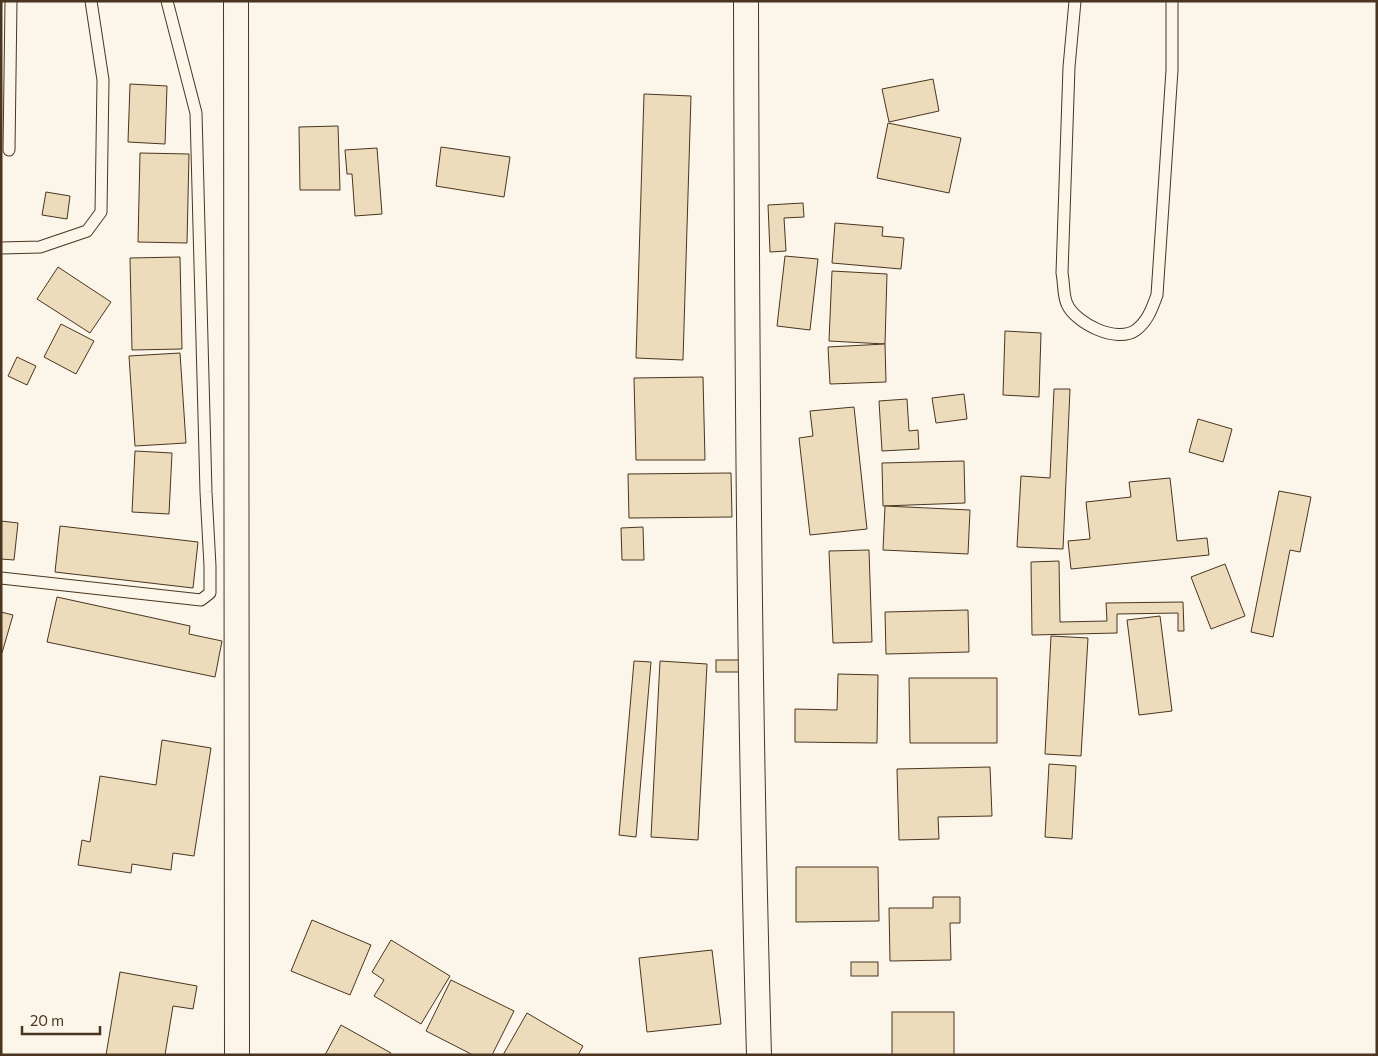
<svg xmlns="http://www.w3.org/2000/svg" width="1378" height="1056" viewBox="0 0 1378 1056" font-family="Commissioner,sans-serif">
	<rect width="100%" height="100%" fill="#fbf6e9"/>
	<g fill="#ecdcbc" stroke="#4a3520">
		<polygon points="933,79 939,111 889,122 882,89"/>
		<polygon points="130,84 167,86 165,144 128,142"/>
		<polygon points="644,94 691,96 683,360 636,358"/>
		<polygon points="888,123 961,138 949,193 877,178"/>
		<polygon points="338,126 340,190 300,190 299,127"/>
		<polygon points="441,147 510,157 504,197 436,186"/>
		<polygon points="377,148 382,214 355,216 352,174 347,174 345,150"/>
		<polygon points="140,153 189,154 187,243 138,242"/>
		<polygon points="46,192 70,196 67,219 42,215"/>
		<polygon points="803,203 804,217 784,218 786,251 770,252 768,205"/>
		<polygon points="835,223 883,227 882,236 904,238 901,269 832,263"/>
		<polygon points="785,256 818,259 810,330 777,326"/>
		<polygon points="180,257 182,349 132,350 130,258"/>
		<polygon points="58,267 111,302 90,333 37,299"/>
		<polygon points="832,271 887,274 885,344 829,341"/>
		<polygon points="61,324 94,341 76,374 44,357"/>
		<polygon points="1005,331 1041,333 1039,397 1003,395"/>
		<polygon points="885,344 886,382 830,384 828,347"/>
		<polygon points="180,353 186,443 135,446 129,356"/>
		<polygon points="17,357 36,366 27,385 8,376"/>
		<polygon points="703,377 705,460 636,460 634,378"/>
		<polygon points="1054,389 1070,389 1063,549 1017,547 1021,476 1050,478"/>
		<polygon points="964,394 967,419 936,423 932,398"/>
		<polygon points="907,399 909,431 918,430 919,449 882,451 879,401"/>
		<polygon points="854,407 867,529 810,535 799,438 813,436 810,411"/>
		<polygon points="1198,419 1232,429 1223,462 1189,452"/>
		<polygon points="135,451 172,453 169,514 132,512"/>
		<polygon points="964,461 965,503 883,506 882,463"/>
		<polygon points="731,473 732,517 629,518 628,474"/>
		<polygon points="1170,478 1177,541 1207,538 1209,555 1071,569 1068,541 1090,539 1086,502 1131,497 1129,482"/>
		<polygon points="1279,491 1311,497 1300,552 1290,550 1273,637 1251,632"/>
		<polygon points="885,506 970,510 968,554 883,550"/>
		<polygon points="1,521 18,523 14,560 1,559"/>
		<polygon points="60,526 198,542 193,588 55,572"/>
		<polygon points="643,527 644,560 622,560 621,528"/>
		<polygon points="869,550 872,642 833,643 829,551"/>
		<polygon points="1059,561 1060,622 1107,621 1106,603 1183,602 1184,631 1178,631 1178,613 1117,614 1117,633 1032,635 1031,562"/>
		<polygon points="1225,564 1245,616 1211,629 1191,577"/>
		<polygon points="57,597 190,626 189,634 222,641 215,677 47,642"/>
		<polygon points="968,610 969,652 886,654 885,612"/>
		<polygon points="1,612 13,615 2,653 1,653"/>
		<polygon points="1160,616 1172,711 1139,715 1127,620"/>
		<polygon points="1051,636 1088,638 1081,756 1045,754"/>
		<rect x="716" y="660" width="26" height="12"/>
		<polygon points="634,661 651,662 636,837 619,835"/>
		<polygon points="660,661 707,664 698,840 651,837"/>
		<polygon points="838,674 878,675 877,743 795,742 795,709 837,710"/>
		<polygon points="909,678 997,678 997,743 910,743"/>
		<polygon points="162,740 211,748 194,856 173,853 171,870 132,864 131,873 78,865 82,840 90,842 100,776 156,785"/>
		<polygon points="1049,764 1076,766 1072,839 1045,837"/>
		<polygon points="990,767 992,816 938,817 939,839 899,840 897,769"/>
		<polygon points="796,867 878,867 879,921 796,922"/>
		<polygon points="933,897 960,897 960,923 950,923 951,960 890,961 889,908 933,908"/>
		<polygon points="312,920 371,945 350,995 291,971"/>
		<polygon points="391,940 450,976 421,1024 374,996 384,980 372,972"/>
		<polygon points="712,950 721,1024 647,1032 639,958"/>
		<rect x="851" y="962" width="27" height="14"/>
		<polygon points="120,972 197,986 193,1009 173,1006 165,1055 106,1055"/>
		<polygon points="451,980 514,1011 492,1055 473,1055 426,1031"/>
		<rect x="892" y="1012" width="62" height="43"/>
		<polygon points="527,1013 583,1046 578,1055 503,1055"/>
		<polygon points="341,1025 391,1053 390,1055 325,1055"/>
	</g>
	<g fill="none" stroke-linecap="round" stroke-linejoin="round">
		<g stroke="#4a3520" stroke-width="13">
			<g id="service">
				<path d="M 1075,1 L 1069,67 L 1062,273 C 1064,282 1063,296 1067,304 C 1075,323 1117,344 1136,330 C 1148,321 1152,308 1157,295 L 1172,70 L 1172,1"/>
				<polyline points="9,150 11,1"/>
				<polyline points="1,248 40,247 87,231 101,212 103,80 91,1"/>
				<polyline points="1,578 201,600 210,593 210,566 206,492 196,113 167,1"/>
			</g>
		</g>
		<g stroke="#4a3520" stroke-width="26">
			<g id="minor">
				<polyline points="236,1 237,1055"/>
				<path d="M 746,1 C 747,352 749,704 759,1055"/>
			</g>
		</g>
		<use href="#service" stroke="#fbf6e9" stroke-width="11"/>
		<use href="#minor" stroke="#fbf6e9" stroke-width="24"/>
	</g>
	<rect width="1378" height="1056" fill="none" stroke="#4a3520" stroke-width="5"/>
	<path d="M22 1026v8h78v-8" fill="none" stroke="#4a3520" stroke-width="2.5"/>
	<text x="30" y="1026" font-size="15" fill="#4a3520" stroke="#fbf6e9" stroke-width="4" paint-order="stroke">20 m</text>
</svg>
